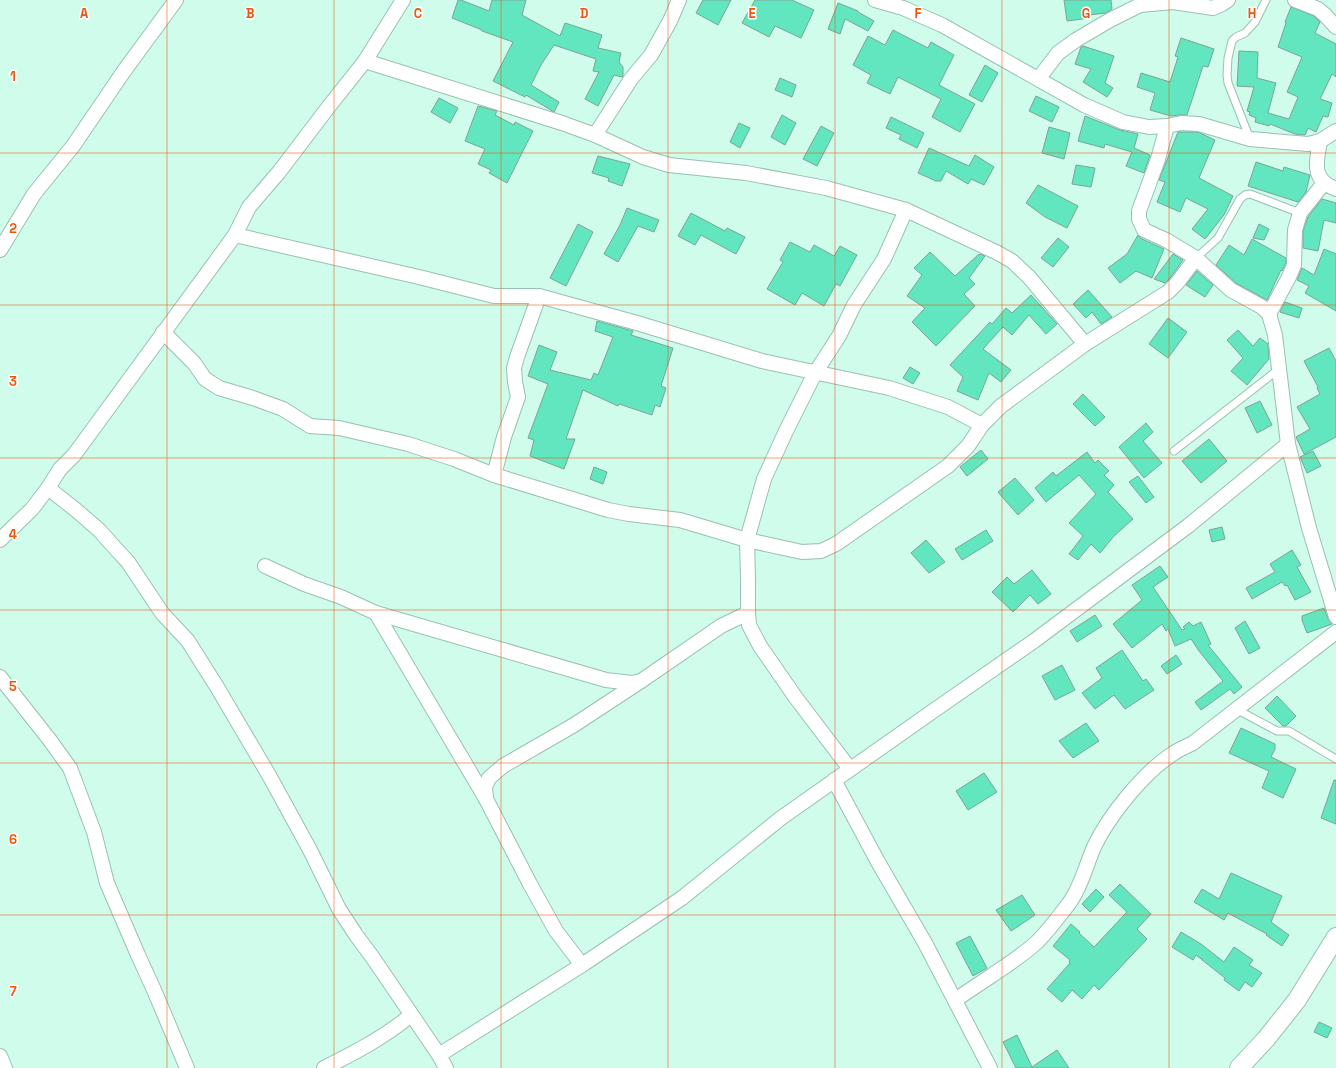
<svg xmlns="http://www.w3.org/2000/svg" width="1336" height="1068" viewBox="0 0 1336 1068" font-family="'Space Grotesk',sans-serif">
	<rect width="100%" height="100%" fill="#d0fcec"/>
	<g fill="#62e6c0" stroke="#7ba496">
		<polygon points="458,0 461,0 489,11 492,0 526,0 522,15 560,36 565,23 602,35 598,48 621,53 619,62 623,67 623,76 622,77 614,75 598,106 585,99 599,72 593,71 596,59 554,45 541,65 531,85 559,102 554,112 526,95 525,97 493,81 513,42 482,31 482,30 452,18"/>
		<polygon points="703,0 731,0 718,25 696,13"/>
		<polygon points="755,0 792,0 814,10 801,38 775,26 769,37 742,23"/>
		<polygon points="1064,0 1111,0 1112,9 1106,13 1089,15 1090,18 1067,21"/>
		<polygon points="838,3 858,11 858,12 874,21 868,31 845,19 840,34 828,29"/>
		<polygon points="1291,7 1314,16 1320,22 1315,33 1336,44 1336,77 1332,74 1320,99 1332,103 1328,117 1323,116 1316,132 1308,128 1305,135 1295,134 1270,124 1269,126 1255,122 1256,118 1249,115 1250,112 1247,111 1254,87 1237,86 1239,51 1258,52 1257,78 1276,83 1268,113 1289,119 1298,97 1287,92 1302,57 1278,47 1286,23 1285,22"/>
		<polygon points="893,30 928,48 931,42 954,55 939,85 975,104 960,132 932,117 941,99 898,77 890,94 867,83 871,75 853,65 868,36 885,45"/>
		<polygon points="1181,38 1214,49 1208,67 1203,66 1187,115 1179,115 1171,116 1150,110 1155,93 1137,87 1141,73 1170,82 1178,57 1175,56"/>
		<polygon points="1083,46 1114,56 1105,83 1113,88 1107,97 1083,82 1091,69 1075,64 1081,47"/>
		<polygon points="985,65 998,73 982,102 969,95"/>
		<polygon points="780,78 796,85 792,97 775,90"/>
		<polygon points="1036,96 1059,107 1052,122 1029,111"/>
		<polygon points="439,98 458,108 450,123 431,112"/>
		<polygon points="478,106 497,111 495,115 514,125 515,122 533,131 507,183 489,173 491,170 478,164 485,149 465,141"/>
		<polygon points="782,115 796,123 785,145 771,137"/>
		<polygon points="1085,116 1120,130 1138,134 1134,148 1150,155 1144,173 1126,166 1132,152 1105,144 1104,148 1078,141"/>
		<polygon points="891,117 924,133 917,148 899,139 901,135 886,128"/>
		<polygon points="739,123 750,128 740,148 730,142"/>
		<polygon points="821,126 834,133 817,166 803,159"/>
		<polygon points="1049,127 1070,133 1064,159 1042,153"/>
		<polygon points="1178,132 1198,132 1215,140 1199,178 1233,196 1224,215 1205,239 1192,229 1208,209 1186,198 1180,212 1157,202 1165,182 1159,180"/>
		<polygon points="929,148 969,166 975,155 994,167 984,185 971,179 968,184 946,171 941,181 936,181 918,173"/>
		<polygon points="598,156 630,164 622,186 608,181 609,178 592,173"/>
		<polygon points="1256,162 1283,171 1284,167 1310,175 1306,192 1298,202 1248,186"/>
		<polygon points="1076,165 1095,168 1091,187 1072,184"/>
		<polygon points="1038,185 1078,206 1067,228 1045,217 1026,203"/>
		<polygon points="1322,199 1336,203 1336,223 1324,220 1318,251 1303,248 1303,231 1308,217"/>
		<polygon points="627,208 659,220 654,232 638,226 618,262 604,254 620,225"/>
		<polygon points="691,213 725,231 727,228 745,237 736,254 701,235 695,245 678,236"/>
		<polygon points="578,224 593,232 566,286 550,278"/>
		<polygon points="1259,224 1269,229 1264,240 1253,238"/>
		<polygon points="1138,235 1140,238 1164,249 1152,278 1136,271 1120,283 1108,268 1127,254"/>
		<polygon points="1058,238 1069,247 1053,267 1041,258"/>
		<polygon points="1252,239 1286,258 1286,263 1282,271 1281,270 1267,300 1236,283 1216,265 1229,245 1244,255"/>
		<polygon points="790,242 810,252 814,245 834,256 840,246 857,255 840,286 836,284 824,306 802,293 795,305 767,289 783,262 780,260"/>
		<polygon points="1324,249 1336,254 1336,311 1305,293 1309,286 1297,280 1302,268 1314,275"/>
		<polygon points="930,252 955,276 979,254 985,256 969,278 975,284 964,294 975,306 936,346 912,322 925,308 907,296 922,275 914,268"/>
		<polygon points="1173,254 1183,260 1171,277 1165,283 1154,279"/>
		<polygon points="1197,271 1213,285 1205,297 1186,285"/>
		<polygon points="1088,290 1112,317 1101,324 1092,312 1086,318 1073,304"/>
		<polygon points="1031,295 1057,324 1046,334 1029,315 1012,335 1003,327 983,349 1011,370 1001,382 989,373 978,400 957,391 963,377 950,365 990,322 992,324 1006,308 1012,313"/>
		<polygon points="1285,302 1302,308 1299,318 1280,312"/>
		<polygon points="1168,318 1187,332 1168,358 1149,344"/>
		<polygon points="597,321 633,331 631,335 673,348 661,386 666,388 660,407 655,405 652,415 619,404 618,406 583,390 566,439 575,439 564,469 530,456 534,440 528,438 548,384 528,376 539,345 557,352 550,370 591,380 594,373 598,375 613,337 595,331"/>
		<polygon points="1238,330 1253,346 1260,338 1268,344 1269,359 1247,385 1231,371 1243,358 1227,340"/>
		<polygon points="1329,348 1336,361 1336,437 1304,454 1296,437 1310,429 1297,407 1320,394 1317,388 1318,387 1304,361"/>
		<polygon points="910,367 920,373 913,384 903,378"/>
		<polygon points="1083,394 1105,417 1095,426 1073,404"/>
		<polygon points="1260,401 1272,425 1257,433 1245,408"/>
		<polygon points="1146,423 1153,432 1143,441 1162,463 1144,478 1119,447"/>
		<polygon points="1209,439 1227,461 1201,483 1182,461"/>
		<polygon points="981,450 988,459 967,476 960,467"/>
		<polygon points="1313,451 1321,466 1307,473 1300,457"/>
		<polygon points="1087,452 1095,463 1098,460 1109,471 1104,475 1114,485 1108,492 1133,519 1114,536 1100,553 1091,544 1078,560 1069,554 1083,536 1069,523 1096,494 1079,475 1046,502 1035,488 1053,472 1056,476"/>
		<polygon points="594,467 607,472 603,484 590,479"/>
		<polygon points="1138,476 1154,497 1146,503 1129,482"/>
		<polygon points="1015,478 1034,500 1018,515 998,492"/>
		<polygon points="1222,527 1225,539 1212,542 1209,530"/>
		<polygon points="986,530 993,541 962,560 955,549"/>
		<polygon points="926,540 945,562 929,573 911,553"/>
		<polygon points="1292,550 1301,565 1297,567 1311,592 1295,600 1287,585 1285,586 1282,582 1252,599 1246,588 1275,572 1270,564"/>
		<polygon points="1160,566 1168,577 1153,587 1182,630 1185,629 1183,627 1189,622 1193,626 1201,622 1211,644 1208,645 1242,687 1234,694 1230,689 1201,710 1195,702 1223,681 1199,651 1191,639 1175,646 1168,629 1166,631 1162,624 1132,648 1113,624 1142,600 1132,585"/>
		<polygon points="1032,570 1051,594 1038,604 1030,595 1013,612 992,592 1007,577 1014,584"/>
		<polygon points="1324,608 1328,619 1332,624 1307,633 1302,620 1302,616"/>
		<polygon points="1095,615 1102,626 1077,642 1070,631"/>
		<polygon points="1245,621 1260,648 1249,654 1235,628"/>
		<polygon points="1122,650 1143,681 1146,679 1154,690 1125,709 1114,695 1095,709 1082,693 1102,678 1096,668"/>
		<polygon points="1176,655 1182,664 1167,674 1161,666"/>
		<polygon points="1062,665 1075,690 1055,700 1042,676"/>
		<polygon points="1277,696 1296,716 1286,726 1283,726 1265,708"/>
		<polygon points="1086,723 1099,741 1073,758 1059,741"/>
		<polygon points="1241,728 1275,744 1275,749 1271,757 1296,769 1283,798 1262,788 1269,771 1229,753"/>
		<polygon points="984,773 997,792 968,810 956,791"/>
		<polygon points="1334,780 1336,780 1336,824 1321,818"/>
		<polygon points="1231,873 1282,896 1271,922 1289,935 1282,946 1266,935 1267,934 1228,913 1224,920 1194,902 1202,889 1219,899"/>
		<polygon points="1120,884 1151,914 1137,929 1147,939 1099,990 1094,985 1082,999 1072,990 1062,1002 1047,989 1070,963 1069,962 1070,960 1053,946 1071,924 1080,932 1079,933 1094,947 1127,912 1109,895"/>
		<polygon points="1096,889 1104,897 1090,912 1082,904"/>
		<polygon points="1022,895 1035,915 1011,931 996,910"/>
		<polygon points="1181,932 1201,944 1224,962 1234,947 1253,960 1249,965 1262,973 1252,987 1245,982 1239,991 1224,980 1225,978 1196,955 1193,960 1172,947"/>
		<polygon points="970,936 987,968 973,976 956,943"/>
		<polygon points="1319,1022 1332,1028 1327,1038 1314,1032"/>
		<polygon points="1017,1035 1032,1067 1057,1050 1069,1068 1016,1068 1003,1042"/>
	</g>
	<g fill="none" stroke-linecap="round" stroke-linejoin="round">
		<g stroke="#97c1b1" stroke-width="9">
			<g id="service">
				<polyline points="1250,139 1228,83 1227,75 1228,58 1232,41 1236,37 1245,33 1255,22 1266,0"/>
				<polyline points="1196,258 1218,238 1240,199 1245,195 1250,194 1300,213"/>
				<polyline points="1174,451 1279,369"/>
				<polyline points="1236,709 1277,731 1289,731 1336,759"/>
			</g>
		</g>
		<g stroke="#97c1b1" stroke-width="16">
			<g id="minor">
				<polyline points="875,0 903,8 942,25 1084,105 1123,122 1149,127 1167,126 1181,123 1199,124 1250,139 1308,144 1320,141 1336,131"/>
				<polyline points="1295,0 1318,9 1325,15 1336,27"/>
				<polyline points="365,61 562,123 595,135 643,157 669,165 746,173 826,188 906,210 996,252 1012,261 1029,277 1085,344"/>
				<polyline points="1039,78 1058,53 1076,40 1110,20 1140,5 1173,2 1213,8 1222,4 1228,0"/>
				<polyline points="1167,126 1158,159 1139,211 1139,219 1144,230 1166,240 1196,258 1231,290 1262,307 1269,314 1275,335 1288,444 1309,528 1336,617"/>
				<polyline points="595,135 631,79 651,55 670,21 679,0"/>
				<path d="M 1320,141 C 1318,155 1312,173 1325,183 C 1328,186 1332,187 1336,189"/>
				<polyline points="235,235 419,277 494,296 539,296 637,323 762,361 889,388 948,407 982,425"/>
				<polyline points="0,250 34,194 73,146 124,71 176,0"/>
				<polyline points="1269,314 1289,277 1294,265 1295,230 1300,213 1324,183"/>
				<polyline points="163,332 194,363 205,379 219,388 253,398 283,409 310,426 339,428 408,444 454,459 494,475 608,510 629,514 680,520 747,540 802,552 821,551 836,544 948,466 968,446 982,425 1001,406 1085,344 1168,292 1177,283 1196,258"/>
				<polyline points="494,475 504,437 518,397 515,382 514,368 517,357 539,296"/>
				<polyline points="48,488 76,510 99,530 116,549 128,562 162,613 188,641 217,687 270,777 310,850 339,909 356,935 373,958 439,1055 446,1068"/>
				<polyline points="0,540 32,509 48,488 60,469 74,455 235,235 249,207 279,172 330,105 365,61 403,0"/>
				<polyline points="265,566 304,584 341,597 376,613 606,680 632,683 641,681"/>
				<polyline points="376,613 486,799 530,884 556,931 582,965"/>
				<polyline points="0,677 49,739 70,768 94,832 107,883 138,955 154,990 187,1068"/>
				<polyline points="850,769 796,698 760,646 749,625 748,613 748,580 747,540 764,479 786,431 815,373 839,336 854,305 884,259 906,210"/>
				<polyline points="834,780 878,862 925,943 990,1068"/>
				<polyline points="486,799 485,787 489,778 503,766 574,725 641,681 721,626 748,613"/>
				<path d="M 955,1000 C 967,992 979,984 991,976 C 1007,965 1023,955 1037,942 C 1049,930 1060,915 1070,902 C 1082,885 1086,865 1094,847 C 1109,815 1145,771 1174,753 C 1180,749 1187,746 1193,743 L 1336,632"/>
				<polyline points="439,1055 582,965 682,898 781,818 936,709 1034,641 1188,526 1288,444"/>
				<polyline points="0,1056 5,1068"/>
				<path d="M 324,1068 C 354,1053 385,1037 411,1015"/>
			</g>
		</g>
		<g stroke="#97c1b1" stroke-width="20">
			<polyline id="tertiary" points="1239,1068 1266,1039 1297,1000 1336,937"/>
		</g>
		<use href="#service" stroke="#fff" stroke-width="7"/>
		<use href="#minor" stroke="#fff" stroke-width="14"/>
		<use href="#tertiary" stroke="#fff" stroke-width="18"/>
	</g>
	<path fill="none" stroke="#e8590c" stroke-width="1" stroke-opacity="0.55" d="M 167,0 L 167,1068M 334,0 L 334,1068M 501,0 L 501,1068M 668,0 L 668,1068M 835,0 L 835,1068M 1002,0 L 1002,1068M 1169,0 L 1169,1068M 0,153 L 1336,153M 0,305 L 1336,305M 0,458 L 1336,458M 0,610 L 1336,610M 0,763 L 1336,763M 0,915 L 1336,915"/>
	<g font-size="13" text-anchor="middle" font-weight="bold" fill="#e8590c" stroke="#fff" stroke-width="3" stroke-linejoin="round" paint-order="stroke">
		<text x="84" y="18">A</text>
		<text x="250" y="18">B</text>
		<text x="418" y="18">C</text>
		<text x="584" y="18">D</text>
		<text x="752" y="18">E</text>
		<text x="918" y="18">F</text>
		<text x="1086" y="18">G</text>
		<text x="1252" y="18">H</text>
		<text x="13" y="81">1</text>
		<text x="13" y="233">2</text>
		<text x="13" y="386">3</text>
		<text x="13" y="539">4</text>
		<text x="13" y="691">5</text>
		<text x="13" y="844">6</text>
		<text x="13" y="996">7</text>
	</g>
</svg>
